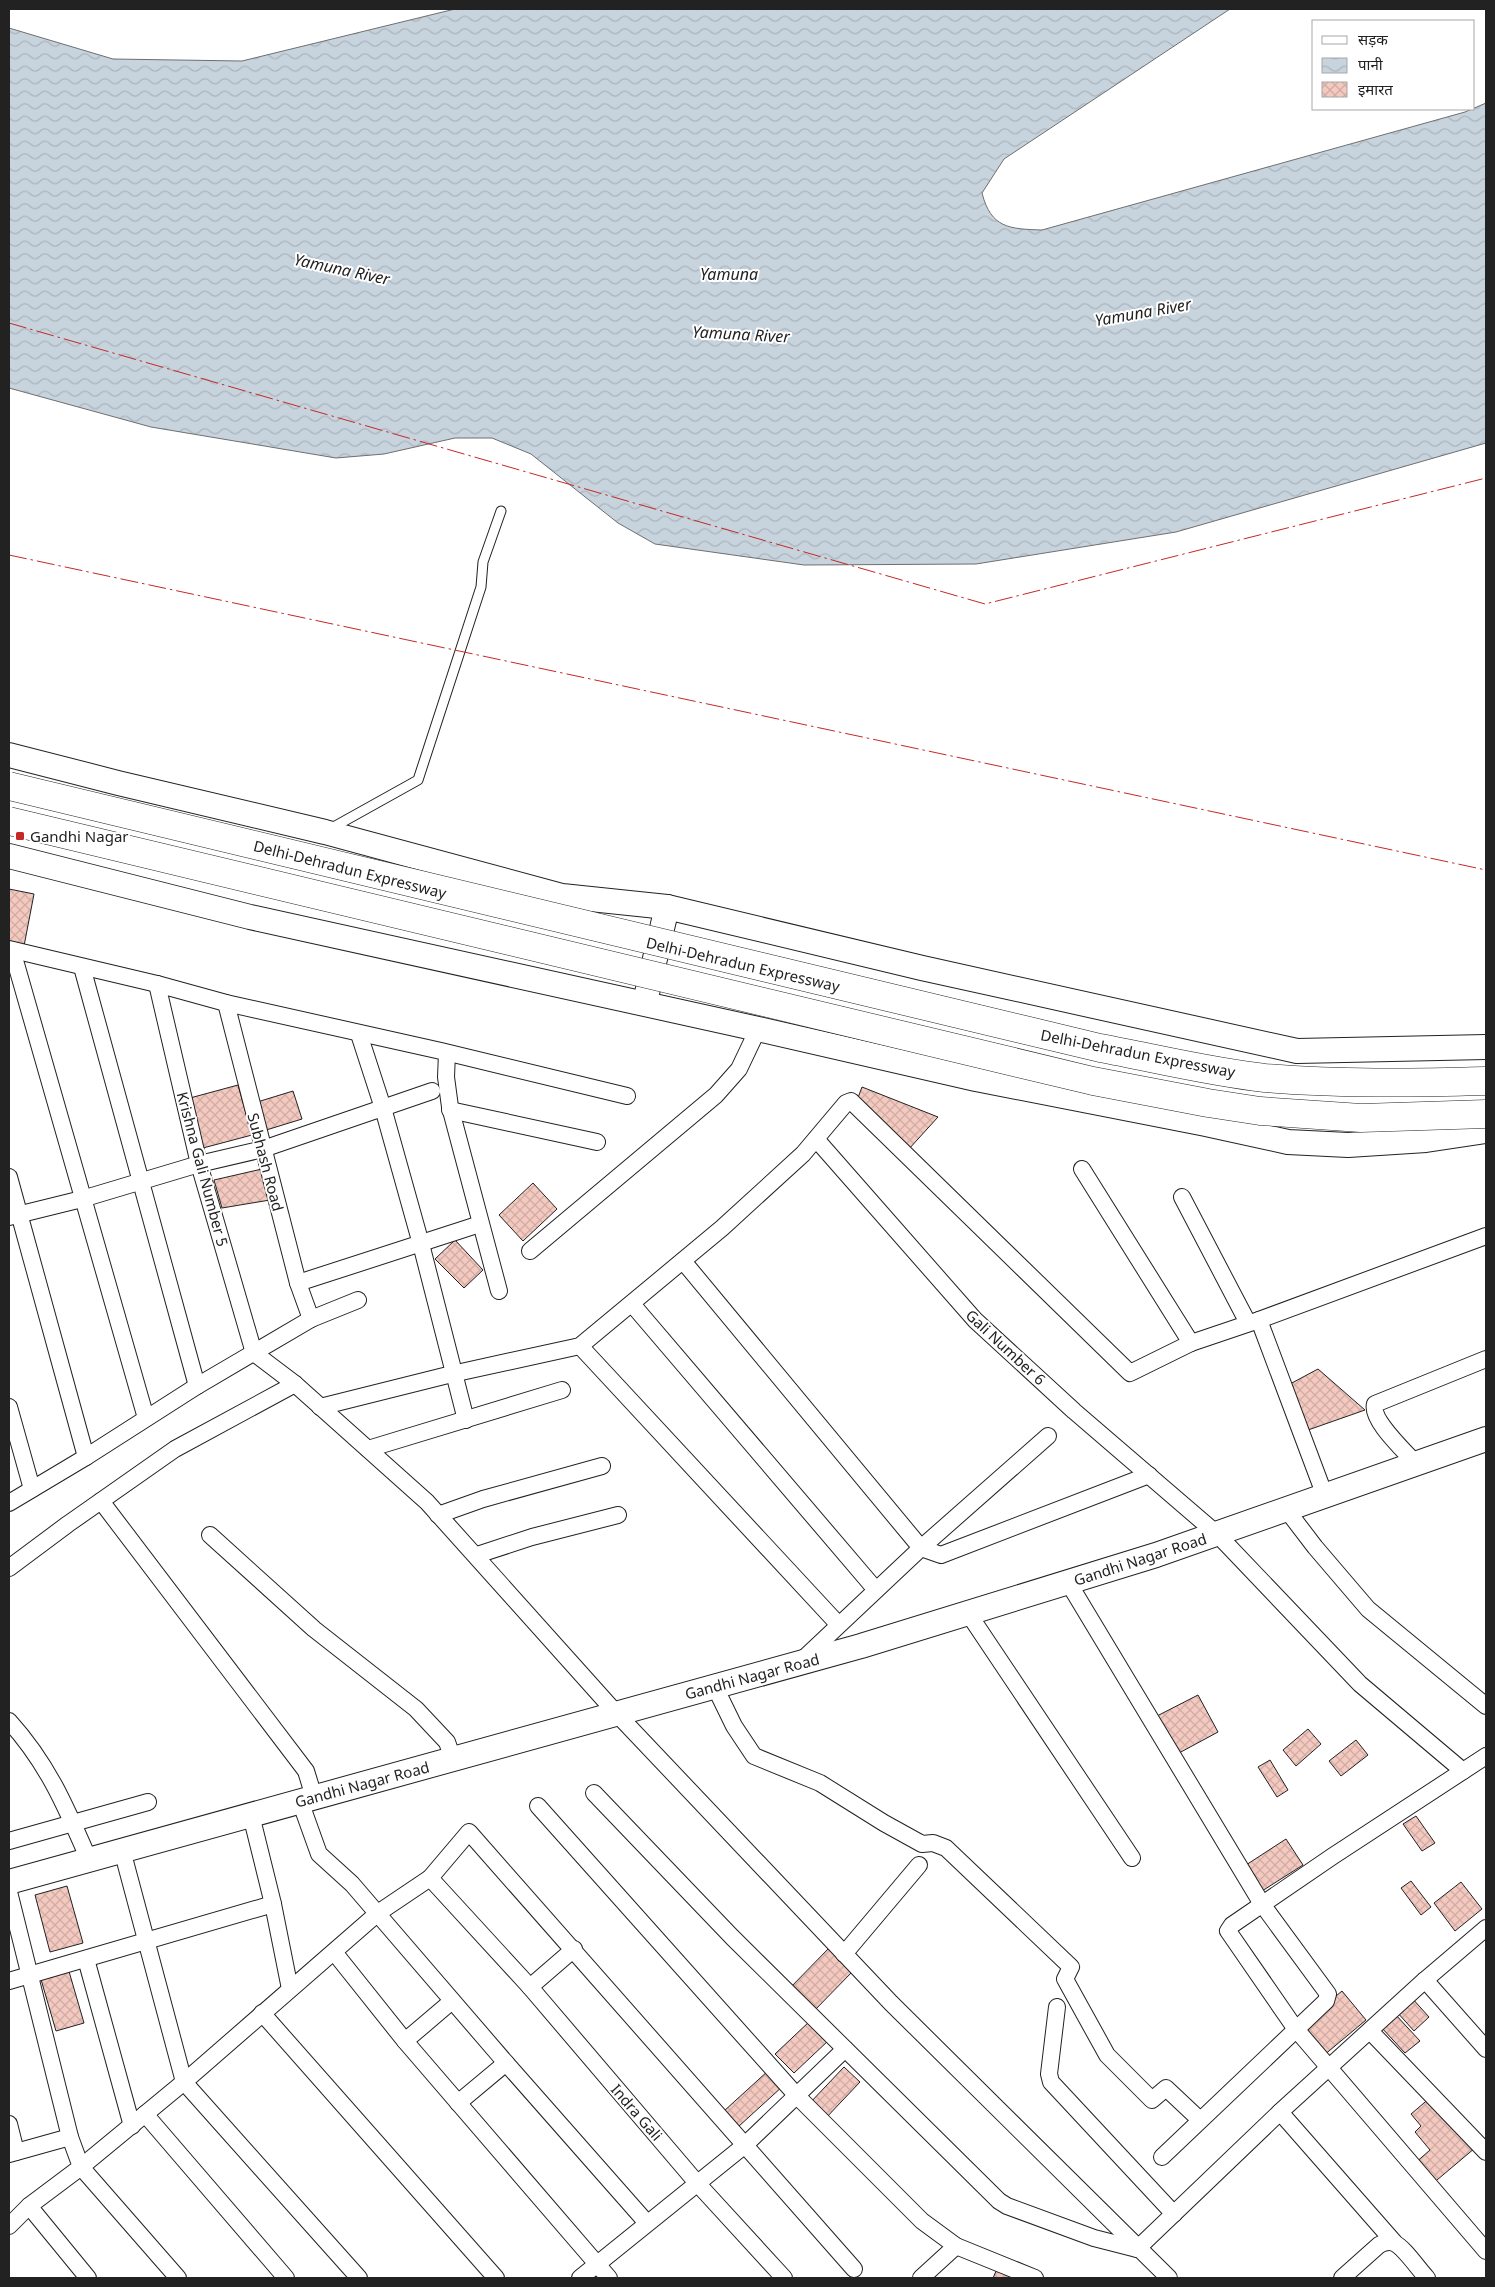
<svg xmlns="http://www.w3.org/2000/svg" width="1495" height="2287" viewBox="0 0 1495 2287" font-family="'Noto Sans','Noto Sans Devanagari',sans-serif">
	<defs>
		<pattern id="water-waves" width="16" height="10" patternUnits="userSpaceOnUse" patternTransform="scale(1.25)"><rect width="16" height="10" fill="#c7d3dd"/><path d="M0 5q4-4 8 0t8 0" fill="none" stroke="#abb5bd"/></pattern>
		<pattern id="building-cross-hatch" width="8" height="8" patternUnits="userSpaceOnUse" patternTransform="scale(1.25)"><rect width="8" height="8" fill="#f3c9c0"/><path d="M0 0l8 8M0 8l8-8" fill="none" stroke="#d0aca5"/></pattern>
	</defs>
	<rect width="100%" height="100%" fill="#fff"/>
	<path fill="url(#water-waves)" stroke="#6f6f6f" d="M 455,9 L 1230,9 L 1004,159 L 982,193 C 991,228 1009,229 1042,230 L 1465,112 L 1486,103 L 1486,443 L 1176,532 L 976,564 L 804,565 L 655,544 L 618,523 L 531,454 L 492,438 L 455,438 L 384,454 L 336,458 L 151,427 L 9,388 L 9,28 L 113,59 L 242,61 Z"/>
	<g fill="url(#building-cross-hatch)" stroke="#222">
		<polygon points="9,889 34,894 24,946 9,943"/>
		<polygon points="238,1085 252,1135 203,1148 190,1098"/>
		<polygon points="862,1087 938,1117 908,1150 856,1103"/>
		<polygon points="293,1091 302,1119 263,1131 254,1103"/>
		<polygon points="262,1169 270,1200 222,1208 214,1180"/>
		<polygon points="533,1183 557,1209 523,1241 499,1215"/>
		<polygon points="455,1240 483,1270 464,1288 435,1259"/>
		<polygon points="1318,1369 1365,1410 1308,1430 1290,1384"/>
		<polygon points="1198,1695 1218,1732 1179,1753 1157,1716"/>
		<polygon points="1308,1729 1321,1744 1296,1766 1283,1750"/>
		<polygon points="1356,1740 1368,1755 1341,1776 1329,1761"/>
		<polygon points="1270,1760 1288,1790 1277,1797 1258,1767"/>
		<polygon points="1416,1816 1435,1843 1422,1851 1403,1824"/>
		<polygon points="1286,1839 1303,1865 1262,1891 1246,1865"/>
		<polygon points="1411,1881 1431,1907 1421,1915 1401,1888"/>
		<polygon points="1461,1882 1482,1909 1455,1931 1434,1903"/>
		<polygon points="67,1886 83,1943 50,1952 35,1895"/>
		<polygon points="829,1948 853,1971 812,2013 788,1990"/>
		<polygon points="68,1968 84,2023 56,2031 40,1976"/>
		<polygon points="1342,1991 1366,2020 1323,2056 1299,2027"/>
		<polygon points="1411,1997 1429,2017 1414,2031 1396,2011"/>
		<polygon points="1395,2014 1420,2041 1405,2053 1381,2027"/>
		<polygon points="810,2021 829,2040 794,2073 775,2054"/>
		<polygon points="844,2067 860,2082 824,2120 808,2105"/>
		<polygon points="769,2070 783,2086 738,2127 724,2111"/>
		<polygon points="1431,2097 1475,2148 1431,2185 1414,2164 1430,2150 1415,2132 1421,2126 1411,2114"/>
		<polygon points="997,2269 1018,2278 993,2278"/>
	</g>
	<g fill="none" stroke-linecap="round" stroke-linejoin="round">
		<g stroke="#222" stroke-width="11">
			<polyline id="lane" points="330,829 418,780 481,587 483,562 501,511"/>
		</g>
		<g stroke="#222" stroke-width="18">
			<g id="street">
				<polyline points="9,949 157,984 226,1003 441,1051 627,1096"/>
				<polyline points="12,950 146,1418"/>
				<polyline points="82,967 197,1386"/>
				<polyline points="157,984 199,1164 254,1353 295,1384 427,1502 617,1714 891,2003 1169,2278"/>
				<polyline points="226,1003 298,1283 311,1319"/>
				<polyline points="359,1034 383,1108 421,1244 466,1420"/>
				<polyline points="447,1053 446,1077 450,1107 499,1291"/>
				<polyline points="450,1110 597,1142"/>
				<polyline points="816,1139 975,1320 1074,1411 1217,1534 1360,1684 1463,1771"/>
				<polyline points="1082,1169 1191,1343"/>
				<polyline points="9,1177 86,1457"/>
				<polyline points="1182,1197 1248,1323"/>
				<polyline points="9,1217 82,1199 199,1164 263,1149 432,1091"/>
				<polyline points="530,1251 716,1095 739,1069 758,1029"/>
				<polyline points="683,1261 921,1548 941,1555 1149,1475"/>
				<polyline points="298,1283 480,1224"/>
				<polyline points="632,1304 876,1590"/>
				<polyline points="1259,1320 1325,1496"/>
				<polyline points="580,1346 838,1624"/>
				<polyline points="9,1407 32,1489"/>
				<polyline points="320,1407 452,1374 580,1346 722,1228 803,1154 846,1103 851,1101 1130,1373 1191,1343 1259,1320 1486,1236"/>
				<polyline points="368,1449 562,1390"/>
				<path d="M 1416,1464 C 1406,1452 1370,1420 1375,1404 L 1486,1359"/>
				<polyline points="101,1501 306,1771 314,1797"/>
				<polyline points="9,1503 86,1457 197,1386 311,1319 358,1300"/>
				<polyline points="1286,1509 1315,1547 1368,1609 1486,1706"/>
				<polyline points="438,1515 483,1499 602,1466"/>
				<polyline points="210,1535 314,1629 416,1709 447,1742 453,1759"/>
				<polyline points="477,1555 532,1537 618,1515"/>
				<polyline points="9,1568 68,1524 175,1449 295,1384"/>
				<polyline points="1068,1582 1262,1904 1328,1994 1326,2001 1162,2157"/>
				<polyline points="968,1613 1132,1858"/>
				<polyline points="801,1661 921,1548 1048,1436"/>
				<polyline points="715,1687 734,1726 754,1756 820,1783 884,1823 922,1844 933,1843 946,1848 1071,1967 1065,1979 1107,2055 1152,2100 1166,2088 1200,2120"/>
				<path d="M 9,1721 C 48,1764 66,1807 89,1860"/>
				<polyline points="1486,1756 1333,1856 1232,1925 1228,1931 1295,2028 1486,2251"/>
				<polyline points="594,1793 732,1937 999,2201 1007,2206 1094,2238 1137,2249"/>
				<polyline points="300,1801 319,1854 352,1884 506,2063"/>
				<polyline points="538,1806 797,2096 922,2221 956,2246 1035,2278"/>
				<polyline points="251,1815 273,1904 290,1989"/>
				<polyline points="9,1841 148,1802"/>
				<polyline points="122,1850 184,2082 359,2278"/>
				<polyline points="430,1878 530,1987"/>
				<polyline points="9,1892 70,2137 81,2167 29,2206 9,2226"/>
				<polyline points="574,1949 530,1987 697,2183 784,2278"/>
				<polyline points="334,1952 405,2041"/>
				<polyline points="844,1954 919,1865"/>
				<polyline points="86,1959 132,2126"/>
				<polyline points="1425,1980 1486,2049"/>
				<polyline points="9,1981 273,1904"/>
				<polyline points="452,2001 405,2041 609,2278"/>
				<polyline points="1057,2007 1049,2074 1051,2082 1174,2214"/>
				<polyline points="262,2013 496,2278"/>
				<polyline points="1370,2031 1486,2152"/>
				<polyline points="458,2103 506,2063 647,2223"/>
				<polyline points="1280,2112 1394,2242"/>
				<polyline points="145,2114 286,2278"/>
				<polyline points="9,2124 16,2152"/>
				<polyline points="9,2154 70,2137"/>
				<polyline points="29,2206 88,2278"/>
				<polyline points="1137,2249 1280,2112 1425,1980 1486,1928"/>
				<polyline points="178,2278 81,2167 184,2082 378,1913 430,1878 469,1832 854,2269"/>
				<polyline points="580,2278 745,2145 845,2049"/>
				<polyline points="921,2278 956,2246"/>
				<path d="M 1342,2278 L 1379,2245 C 1383,2243 1389,2241 1394,2243 C 1404,2247 1419,2270 1427,2278"/>
			</g>
		</g>
		<g stroke="#222" stroke-width="26">
			<g id="secondary">
				<polyline points="9,755 118,783 325,832 562,896 667,907 922,968 1297,1051 1486,1047"/>
				<polyline points="9,856 250,917 758,1029 976,1079 1206,1124 1288,1142 1348,1145 1426,1140 1486,1131"/>
				<polyline points="647,993 667,907"/>
				<polyline points="9,1882 861,1646 1156,1555 1486,1439"/>
			</g>
		</g>
		<use href="#lane" stroke="#fff" stroke-width="9"/>
		<use href="#street" stroke="#fff" stroke-width="16"/>
		<use href="#secondary" stroke="#fff" stroke-width="24"/>
		<g stroke="#222" stroke-width="29" stroke-linecap="butt">
			<g id="highway-bridge">
				<path d="M 9,786 L 1100,1048 C 1154,1058 1210,1072 1265,1078 C 1339,1084 1412,1083 1486,1081"/>
				<polyline points="9,821 1093,1081 1208,1103 1260,1111 1361,1118 1486,1114"/>
			</g>
		</g>
		<use href="#highway-bridge" stroke="#fff" stroke-width="28"/>
		<g stroke="#c62828" stroke-width="1" stroke-dasharray="18 4 2.5 4" stroke-linecap="butt">
			<polyline points="9,323 985,604 1486,478"/>
			<polyline points="9,555 1486,870"/>
		</g>
	</g>
	<rect fill="#c62828" stroke="#fff" stroke-width="2" x="15" y="831" width="10" height="10" rx="2.5"/>
	<g text-anchor="middle" dominant-baseline="central" stroke-width="4" stroke-linejoin="round" paint-order="stroke">
		<g font-size="15" fill="#222" stroke="#fff" text-anchor="start">
			<text x="30" y="836">Gandhi Nagar</text>
		</g>
		<g font-size="15" fill="#222" stroke="#fff">
			<text transform="translate(350 869) rotate(14)">Delhi-Dehradun Expressway</text>
			<text transform="translate(743 964) rotate(13)">Delhi-Dehradun Expressway</text>
			<text transform="translate(1138 1053) rotate(11)">Delhi-Dehradun Expressway</text>
			<text transform="translate(266 1162) rotate(75)">Subhash Road</text>
			<text transform="translate(203 1169) rotate(75)">Krishna Gali Number 5</text>
			<text transform="translate(1006 1347) rotate(43)">Gali Number 6</text>
			<text transform="translate(1140 1559) rotate(-18)">Gandhi Nagar Road</text>
			<text transform="translate(752 1676) rotate(-15)">Gandhi Nagar Road</text>
			<text transform="translate(362 1784) rotate(-15)">Gandhi Nagar Road</text>
			<text transform="translate(637 2112) rotate(49)">Indra Gali</text>
		</g>
		<g font-size="16" font-style="italic" fill="#222" stroke="#fff">
			<text transform="translate(342 269) rotate(12)">Yamuna River</text>
			<text x="729" y="274">Yamuna</text>
			<text transform="translate(1143 312) rotate(-10)">Yamuna River</text>
			<text transform="translate(741 334) rotate(3)">Yamuna River</text>
		</g>
	</g>
	<rect width="1495" height="2287" fill="none" stroke="#222222" stroke-width="20"/>
	<rect x="1312" y="20" width="162" height="90" fill="#ffffff" stroke="#a7a7a7"/>
	<rect x="1322" y="36" width="25" height="8" fill="#ffffff" stroke="#a7a7a7"/>
	<text x="1358" y="45" font-size="15" fill="#222222">सड़क</text>
	<rect x="1322" y="58" width="25" height="15" fill="url(#water-waves)" stroke="#a7a7a7"/>
	<text x="1358" y="70" font-size="15" fill="#222222">पानी</text>
	<rect x="1322" y="82" width="25" height="15" fill="url(#building-cross-hatch)" stroke="#a7a7a7"/>
	<text x="1358" y="95" font-size="15" fill="#222222">इमारत</text>
</svg>
